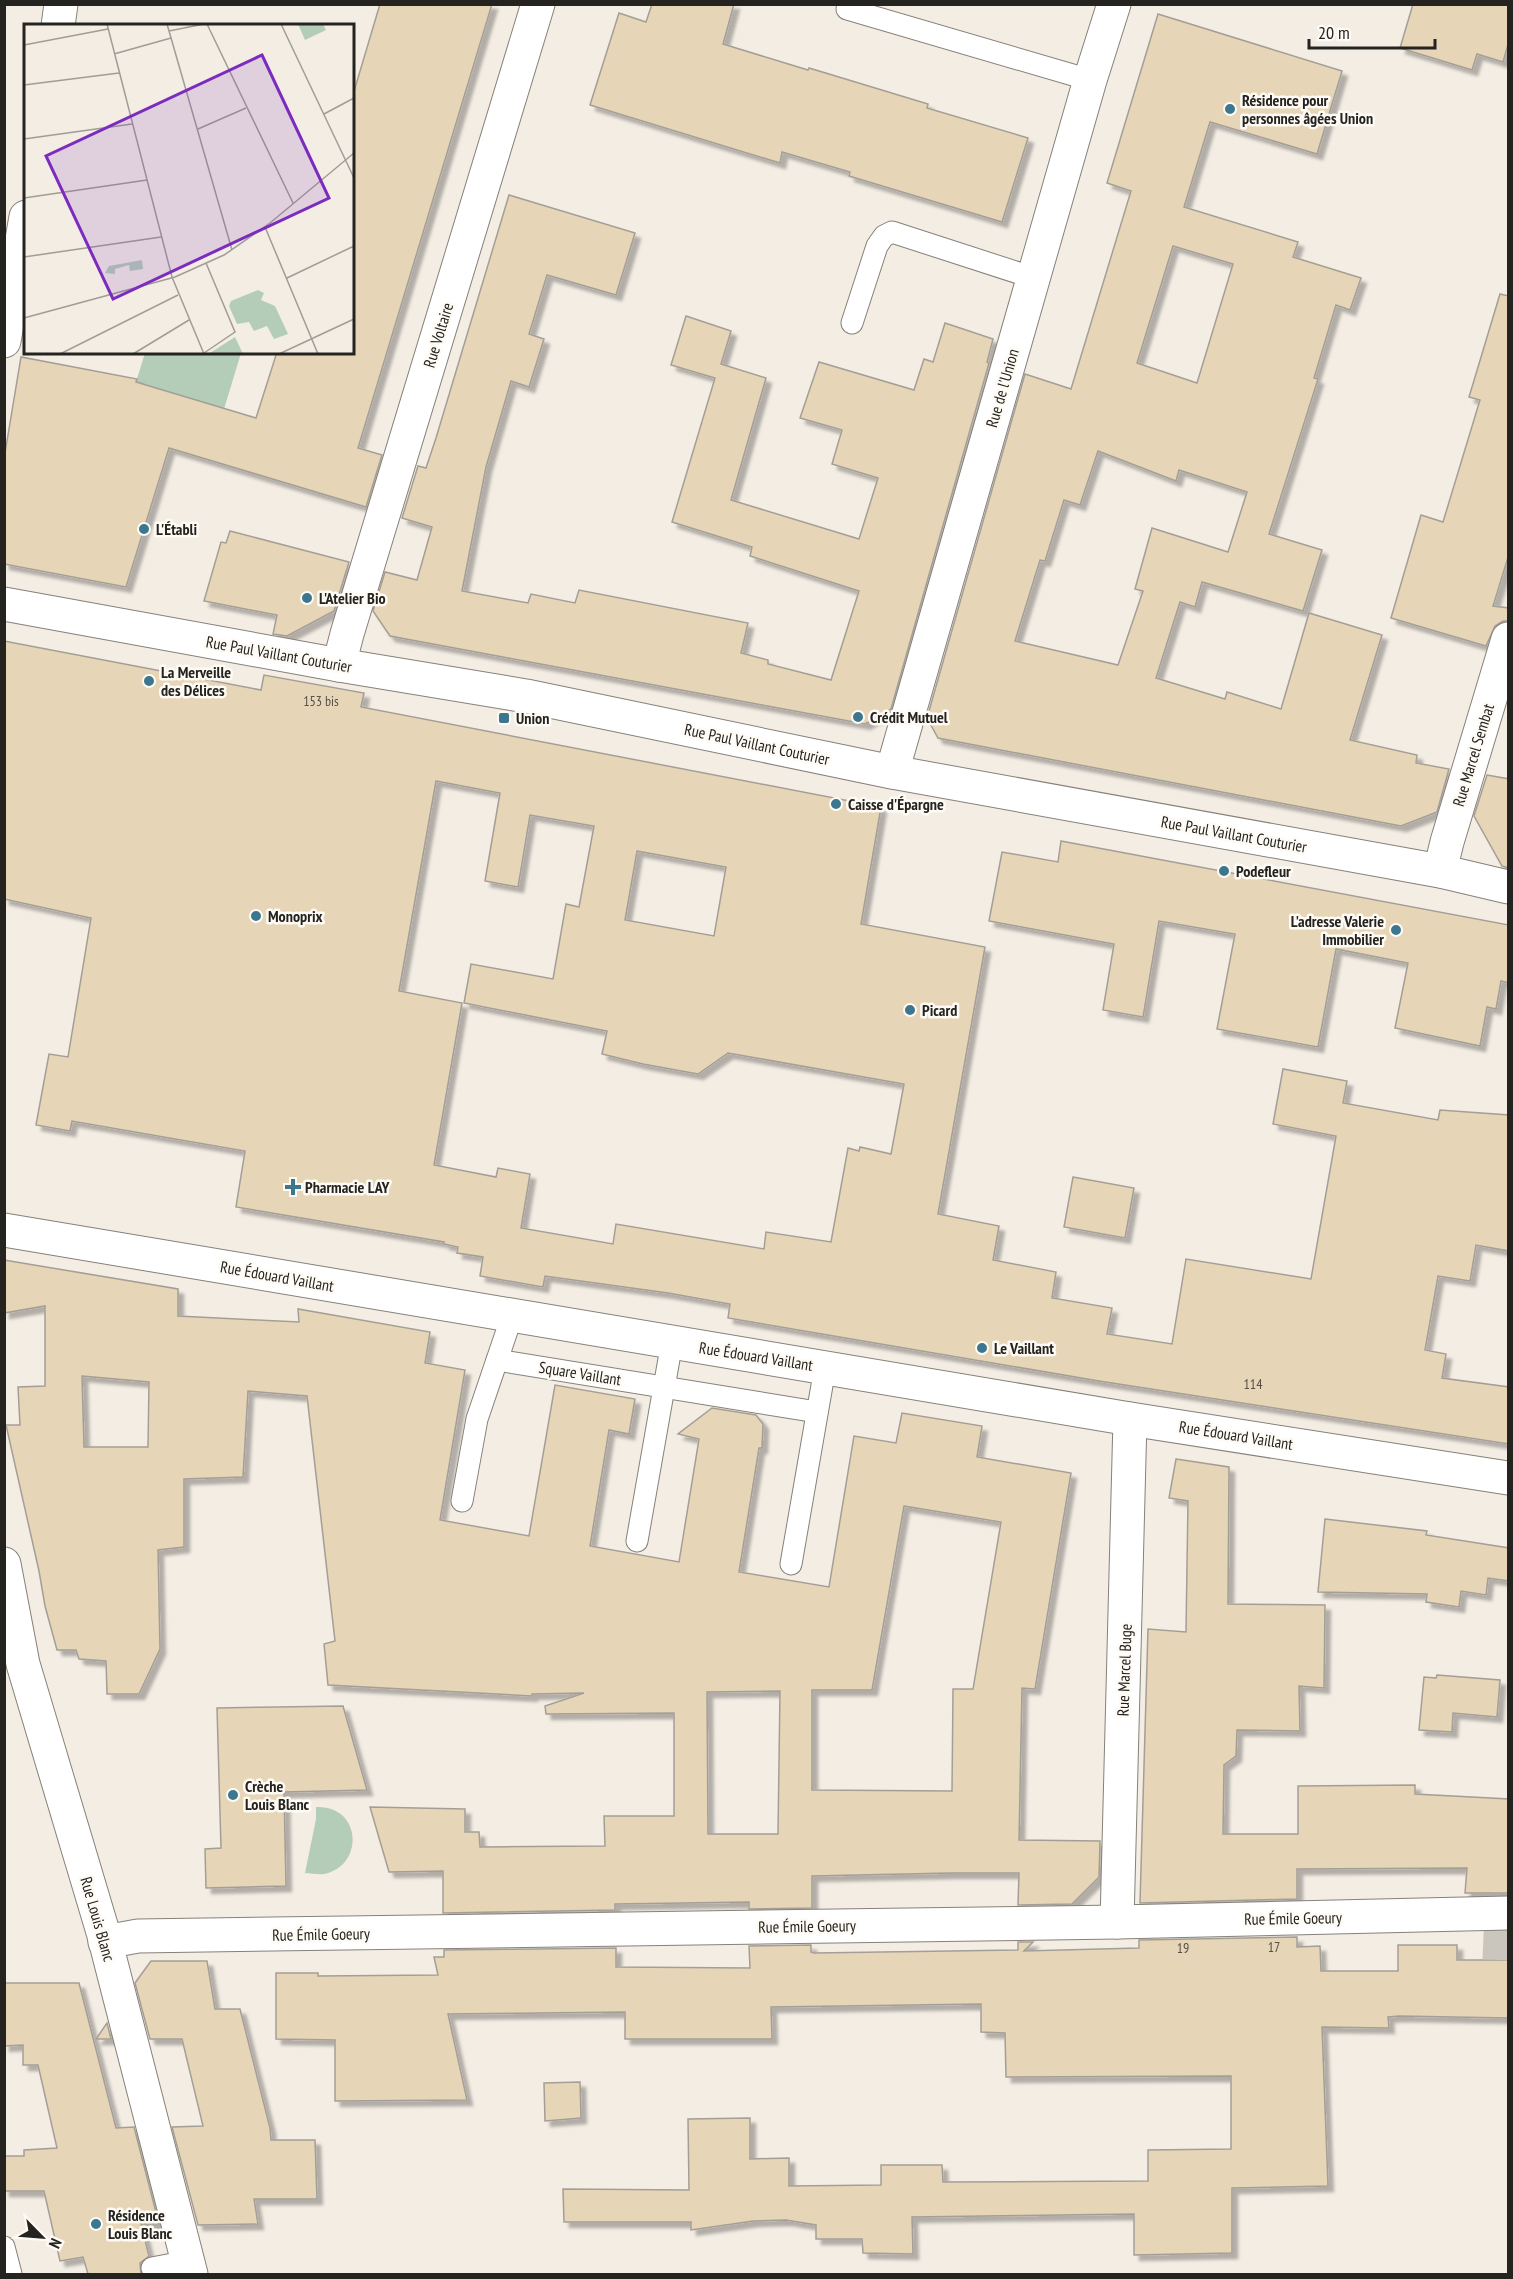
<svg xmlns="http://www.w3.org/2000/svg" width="1513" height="2279" viewBox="0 0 1513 2279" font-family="'PT Sans Narrow',sans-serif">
	<defs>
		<filter id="shadow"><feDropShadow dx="5.5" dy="5.5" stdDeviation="1.5" flood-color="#0004"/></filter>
	</defs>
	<rect width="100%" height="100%" fill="#f3ede4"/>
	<g fill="#b4cdb8">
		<polygon points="145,353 241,353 224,409 136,382"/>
		<path d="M 316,1807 C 362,1805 365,1866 324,1874 C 319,1875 311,1873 305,1873 L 316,1819 Z"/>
	</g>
	<g fill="#e7d5b7" stroke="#a49f96" stroke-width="1.5" fill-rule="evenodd" filter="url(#shadow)">
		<polygon points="380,4 492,4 358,448 382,455 366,507 169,448 126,587 4,564 4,459 21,357 137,379 136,382 256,418 277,352 352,352 352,98"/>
		<polygon points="652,4 734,4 723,44 808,70 809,68 928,104 927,108 1028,138 1002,222 849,176 850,172 782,152 780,163 590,105 619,13 646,22"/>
		<polygon points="1413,4 1509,4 1509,41 1503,62 1477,54 1472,70 1400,48"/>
		<path d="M 1158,14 L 1342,71 L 1317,154 L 1210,122 L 1184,207 L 1298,242 L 1293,257 L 1361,278 L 1350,310 L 1336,305 L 1314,378 L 1318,379 L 1269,534 L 1322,550 L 1303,611 L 1202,582 L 1195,607 L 1180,602 L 1156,678 L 1225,699 L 1227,692 L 1281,709 L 1309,613 L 1382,635 L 1350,740 L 1417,755 L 1416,763 L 1449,769 L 1437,812 L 1401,826 L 938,738 L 927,718 L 1025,374 L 1071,389 L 1131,191 L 1107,183 ZM 1173,246 L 1233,264 L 1197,383 L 1137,363 ZM 1098,451 L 1176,481 L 1179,470 L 1247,492 L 1228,552 L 1152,528 L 1135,589 L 1143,591 L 1118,665 L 1015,641 L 1040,560 L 1045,561 L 1064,500 L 1080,505 Z"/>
		<polygon points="509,195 635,233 616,295 547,275 529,334 544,339 529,387 511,381 486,467 462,591 528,603 531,594 575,603 579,590 748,623 741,653 768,660 768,664 831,680 859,591 750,556 752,547 672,522 715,378 671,365 686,316 731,331 721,364 766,378 731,500 859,539 878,478 832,464 842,430 800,418 819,362 914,390 924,359 933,362 945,323 993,339 987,362 989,363 891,709 865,724 390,636 373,611 385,572 417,580 432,527 402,518 418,466 426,468 436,438"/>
		<polygon points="1500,294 1509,296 1509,554 1493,606 1509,608 1509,621 1503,621 1495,626 1486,646 1391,618 1421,515 1443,522 1480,400 1469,397"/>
		<polygon points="230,531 349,562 334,611 287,636 273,634 277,615 204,601 221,542 226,543"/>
		<path d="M 4,641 L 261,690 L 264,675 L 364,693 L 361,707 L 881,807 L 861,924 L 985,947 L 938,1214 L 999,1226 L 993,1260 L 1056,1272 L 1052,1298 L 1112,1308 L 1107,1334 L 1172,1344 L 1186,1259 L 1311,1279 L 1336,1136 L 1273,1124 L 1283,1069 L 1347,1081 L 1343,1103 L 1438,1120 L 1440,1110 L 1509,1115 L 1509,1251 L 1476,1245 L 1470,1281 L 1438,1276 L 1425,1350 L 1446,1354 L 1442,1378 L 1509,1387 L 1509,1444 L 1099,1381 L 728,1318 L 730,1304 L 668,1293 L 545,1276 L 543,1287 L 480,1276 L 483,1257 L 457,1253 L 458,1247 L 444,1244 L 444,1242 L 236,1207 L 245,1151 L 72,1121 L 70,1131 L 36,1125 L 49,1054 L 68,1057 L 91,918 L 4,899 ZM 436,781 L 500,793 L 485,881 L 518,887 L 530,815 L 594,826 L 579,907 L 566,904 L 553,979 L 471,964 L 464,1003 L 607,1031 L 602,1054 L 643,1064 L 698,1074 L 728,1053 L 904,1084 L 891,1154 L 860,1147 L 859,1151 L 848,1148 L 831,1242 L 766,1232 L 764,1249 L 616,1224 L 613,1244 L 521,1228 L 530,1174 L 498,1168 L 496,1177 L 434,1165 L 462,1003 L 399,991 ZM 637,851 L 726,867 L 714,936 L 625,920 Z"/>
		<polygon points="1487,775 1509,779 1509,868 1502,866 1474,816"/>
		<polygon points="1061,841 1509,925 1509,983 1501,981 1496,1009 1487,1007 1480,1046 1395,1028 1408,963 1336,949 1318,1047 1217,1029 1235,934 1159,921 1143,1017 1103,1010 1114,944 989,921 1002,852 1058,862"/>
		<polygon points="1073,1177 1134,1188 1125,1238 1064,1227"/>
		<path d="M 4,1260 L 178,1289 L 178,1316 L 299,1322 L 298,1309 L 430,1332 L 425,1363 L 465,1370 L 440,1520 L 529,1536 L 555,1385 L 635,1399 L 629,1434 L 609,1430 L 590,1546 L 679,1562 L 699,1439 L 678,1434 L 712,1408 L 756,1415 L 763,1424 L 762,1448 L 759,1448 L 739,1572 L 829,1587 L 854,1436 L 896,1443 L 902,1413 L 982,1426 L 977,1457 L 1071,1473 L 1035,1689 L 1022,1688 L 1019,1840 L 1100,1841 L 1099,1877 L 1072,1904 L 1018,1905 L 1019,1873 L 951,1873 L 812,1876 L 812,1908 L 749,1909 L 749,1902 L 615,1904 L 615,1910 L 443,1913 L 443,1871 L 389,1872 L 370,1807 L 465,1809 L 465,1832 L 479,1832 L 480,1847 L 605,1846 L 604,1816 L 674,1816 L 674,1713 L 546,1714 L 545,1706 L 584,1693 L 532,1694 L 532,1696 L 328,1685 L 324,1644 L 335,1641 L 307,1396 L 248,1391 L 243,1477 L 184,1479 L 184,1547 L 158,1550 L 160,1649 L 139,1694 L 107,1694 L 106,1661 L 79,1659 L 76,1650 L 57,1650 L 45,1606 L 39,1571 L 6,1425 L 20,1425 L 18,1387 L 45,1386 L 45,1306 L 4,1313 ZM 82,1376 L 149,1382 L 148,1447 L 84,1447 ZM 904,1506 L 1001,1522 L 973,1689 L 953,1689 L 952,1791 L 812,1790 L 812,1690 L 872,1690 ZM 780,1691 L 778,1834 L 708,1834 L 707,1692 Z"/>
		<polygon points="1176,1459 1229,1467 1228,1604 1325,1605 1324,1688 1299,1686 1300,1731 1237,1730 1236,1756 1224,1765 1223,1834 1298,1834 1298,1786 1415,1785 1415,1794 1509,1799 1509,1893 1465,1893 1467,1868 1297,1869 1297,1899 1140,1903 1148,1629 1186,1632 1188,1501 1169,1498"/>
		<polygon points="1325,1519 1427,1531 1426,1535 1509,1548 1509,1581 1488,1578 1486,1595 1461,1591 1459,1607 1426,1602 1427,1594 1318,1592"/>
		<polygon points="1437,1675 1500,1680 1497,1717 1453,1713 1452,1732 1419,1730 1424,1677 1436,1678"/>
		<polygon points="343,1706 367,1790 284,1792 286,1886 206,1888 205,1849 221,1848 217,1708"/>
		<polygon points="1297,1937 1297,1947 1320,1946 1321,1971 1398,1971 1398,1945 1457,1945 1457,1960 1509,1960 1509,2018 1399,2016 1388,2017 1389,2028 1322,2027 1328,2186 1232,2188 1232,2253 1134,2255 1134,2214 912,2217 913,2254 863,2253 862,2239 816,2239 816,2225 786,2220 753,2221 691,2230 691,2222 564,2222 563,2189 689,2190 688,2119 750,2118 750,2159 789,2158 789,2186 881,2185 881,2165 942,2165 943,2182 1148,2181 1148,2150 1231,2149 1231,2076 1006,2077 1005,2033 981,2032 981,2004 771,2007 772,2039 625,2039 625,2012 448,2014 467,2100 335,2101 335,2040 276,2039 276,1973 318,1973 318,1976 438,1975 434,1957 444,1957 444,1950 616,1948 616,1967 750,1968 749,1946 811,1945 811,1952 814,1953 1018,1950 1018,1942 1033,1942 1024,1951 1139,1948 1139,1940"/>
		<polygon points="151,1961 207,1961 215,2009 240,2009 270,2128 271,2140 315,2140 317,2199 254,2199 258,2224 198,2225 172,2127 203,2126 182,2039 150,2039 135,1983"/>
		<polygon points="4,1983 79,1983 116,2128 134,2127 159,2224 141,2224 149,2256 140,2263 141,2274 88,2274 83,2257 60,2261 44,2191 4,2191 4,2156 24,2156 24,2150 57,2148 38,2065 23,2065 23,2045 4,2046"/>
		<polygon points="107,2023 111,2039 96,2039"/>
		<polygon points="580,2082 581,2118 545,2121 544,2083"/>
	</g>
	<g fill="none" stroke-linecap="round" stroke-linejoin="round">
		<polyline stroke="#cac5bd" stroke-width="33" stroke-dasharray="33 16" stroke-linecap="butt" points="1499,1960 1501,1913"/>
		<g stroke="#868179" stroke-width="23">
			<g id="service">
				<polyline points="847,9 1090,80"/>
				<polyline points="852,323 877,246 884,236 892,232 1034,278"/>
				<polyline points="497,1360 817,1412"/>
				<polyline points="462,1501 477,1419 512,1316"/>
				<polyline points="637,1541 672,1342"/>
				<polyline points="791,1564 825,1368"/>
				<polyline points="4,2247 11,2274"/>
				<polyline points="152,2268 188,2261"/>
			</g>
		</g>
		<g stroke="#868179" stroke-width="35">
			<g id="minor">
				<polyline points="58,26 61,4"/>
				<polyline points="4,341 26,217"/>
				<polyline points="339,665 347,634 538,4"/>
				<polyline points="892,772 1090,80 1114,4"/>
				<polyline points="1440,871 1447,842 1508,639"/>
				<polyline points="4,1230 1130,1419 1508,1478"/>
				<polyline points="4,1564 23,1664 103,1932 191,2274"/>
				<polyline points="1117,1922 1130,1419"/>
				<polyline points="105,1942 138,1936 1117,1922 1508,1913"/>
			</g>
		</g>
		<g stroke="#868179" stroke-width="35">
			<polyline id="tertiary" points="4,604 339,665 526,696 892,772 1440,871 1508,887"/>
		</g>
		<use href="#service" stroke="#fff" stroke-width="21"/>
		<use href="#minor" stroke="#fff" stroke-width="33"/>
		<use href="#tertiary" stroke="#fff" stroke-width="33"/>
	</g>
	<g fill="#3c778f" stroke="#fefbf5" stroke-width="2">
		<circle cx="1230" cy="109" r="6"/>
		<circle cx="144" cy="529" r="6"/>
		<circle cx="307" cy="598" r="6"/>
		<circle cx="149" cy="681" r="6"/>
		<circle cx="858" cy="717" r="6"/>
		<rect x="498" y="712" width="12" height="12" rx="3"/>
		<circle cx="836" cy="804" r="6"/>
		<circle cx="1224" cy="871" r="6"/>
		<circle cx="256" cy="916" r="6"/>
		<circle cx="1396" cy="930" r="6"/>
		<circle cx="910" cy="1010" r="6"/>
		<path d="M290 1178h6v6h6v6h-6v6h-6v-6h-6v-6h6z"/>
		<circle cx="982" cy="1348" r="6"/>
		<circle cx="233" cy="1795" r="6"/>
		<circle cx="96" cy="2224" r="6"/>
	</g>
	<g text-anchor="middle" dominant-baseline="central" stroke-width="5" stroke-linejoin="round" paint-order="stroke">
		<g font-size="14" fill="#565046">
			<text x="321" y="701">153 bis</text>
			<text x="1253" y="1384">114</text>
			<text x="1274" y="1947">17</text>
			<text x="1183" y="1948">19</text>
		</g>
		<g font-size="16" font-weight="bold" fill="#252320" stroke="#fefbf5" text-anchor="start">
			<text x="1242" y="100">Résidence pour<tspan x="1242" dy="18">personnes âgées Union</tspan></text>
			<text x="156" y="529">L'Établi</text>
			<text x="319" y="598">L'Atelier Bio</text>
			<text x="161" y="672">La Merveille<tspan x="161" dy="18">des Délices</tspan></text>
			<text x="870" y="717">Crédit Mutuel</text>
			<text x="516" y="718">Union</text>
			<text x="848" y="804">Caisse d'Épargne</text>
			<text x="1236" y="871">Podefleur</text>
			<text x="268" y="916">Monoprix</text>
			<text x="1384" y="921" text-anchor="end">L'adresse Valerie<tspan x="1384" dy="18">Immobilier</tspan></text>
			<text x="922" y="1010">Picard</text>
			<text x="305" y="1187">Pharmacie LAY</text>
			<text x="994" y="1348">Le Vaillant</text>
			<text x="245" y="1786">Crèche<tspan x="245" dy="18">Louis Blanc</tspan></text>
			<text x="108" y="2215">Résidence<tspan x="108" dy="18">Louis Blanc</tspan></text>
		</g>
		<g font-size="16" fill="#252320" stroke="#fefbf5">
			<text transform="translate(438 335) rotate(-73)">Rue Voltaire</text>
			<text transform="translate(1002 388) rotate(-74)">Rue de l'Union</text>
			<text transform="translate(279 654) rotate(10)">Rue Paul Vaillant Couturier</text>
			<text transform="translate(757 744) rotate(12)">Rue Paul Vaillant Couturier</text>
			<text transform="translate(1473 755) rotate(-73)">Rue Marcel Sembat</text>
			<text transform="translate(1234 834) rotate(10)">Rue Paul Vaillant Couturier</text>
			<text transform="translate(277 1276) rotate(10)">Rue Édouard Vaillant</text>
			<text transform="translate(756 1356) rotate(9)">Rue Édouard Vaillant</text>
			<text transform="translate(580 1373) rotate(9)">Square Vaillant</text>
			<text transform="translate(1236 1435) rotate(9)">Rue Édouard Vaillant</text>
			<text transform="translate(1124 1670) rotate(-88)">Rue Marcel Buge</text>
			<text transform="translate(1293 1918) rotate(-1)">Rue Émile Goeury</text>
			<text transform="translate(98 1919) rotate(74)">Rue Louis Blanc</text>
			<text transform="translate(807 1926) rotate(-1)">Rue Émile Goeury</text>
			<text transform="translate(321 1934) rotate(-1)">Rue Émile Goeury</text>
		</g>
	</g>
	<g transform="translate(24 24)">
		<rect width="330" height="330" fill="#f3ede4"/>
		<path d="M 274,0 L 299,0 L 302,6 L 281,16 ZM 118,236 L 119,245 L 106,247 L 105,241 L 91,245 L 91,250 L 81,249 L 85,242 ZM 234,266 L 240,269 L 237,276 L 251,282 L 264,310 L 250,315 L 243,302 L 230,307 L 225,298 L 213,300 L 205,282 L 207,277 ZM 211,313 L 219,330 L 186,330 L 186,329 Z" fill="#b4cdb8"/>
		<path fill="none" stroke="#a19c96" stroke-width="1.5" d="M 83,0 L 148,253 L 180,330M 143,0 L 208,226M 183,0 L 269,179M 257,0 L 330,154M 145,7 L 180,0M 0,21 L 84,5M 90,30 L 147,14M 0,61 L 95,49M 300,90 L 330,74M 174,105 L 222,84M 0,115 L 108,100M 0,174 L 123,156M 241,203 L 294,330M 0,233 L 137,213M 263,254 L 330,222M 0,294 L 151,253 L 200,231 L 246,199 L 330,129M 180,329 L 211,308 L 182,239M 36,330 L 154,271M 109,330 L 165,296M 255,330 L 330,295"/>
		<path fill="#7b2cbf" fill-opacity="0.15" stroke="#7b2cbf" stroke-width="3" d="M 238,31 L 305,174 L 89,275 L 22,132 Z"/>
		<rect width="330" height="330" fill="none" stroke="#252320" stroke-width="3"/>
	</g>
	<rect width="1513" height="2279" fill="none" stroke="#252320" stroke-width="12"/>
	<g transform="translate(42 2237) rotate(115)" stroke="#fefbf5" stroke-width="4.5" paint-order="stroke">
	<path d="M0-4.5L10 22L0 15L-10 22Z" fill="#252320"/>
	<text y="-9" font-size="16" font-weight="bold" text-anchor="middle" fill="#252320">N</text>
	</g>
	<path d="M1309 39v9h126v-9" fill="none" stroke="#252320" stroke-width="3"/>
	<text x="1318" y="39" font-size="18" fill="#252320" stroke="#fefbf5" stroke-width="4.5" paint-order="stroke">20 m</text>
</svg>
